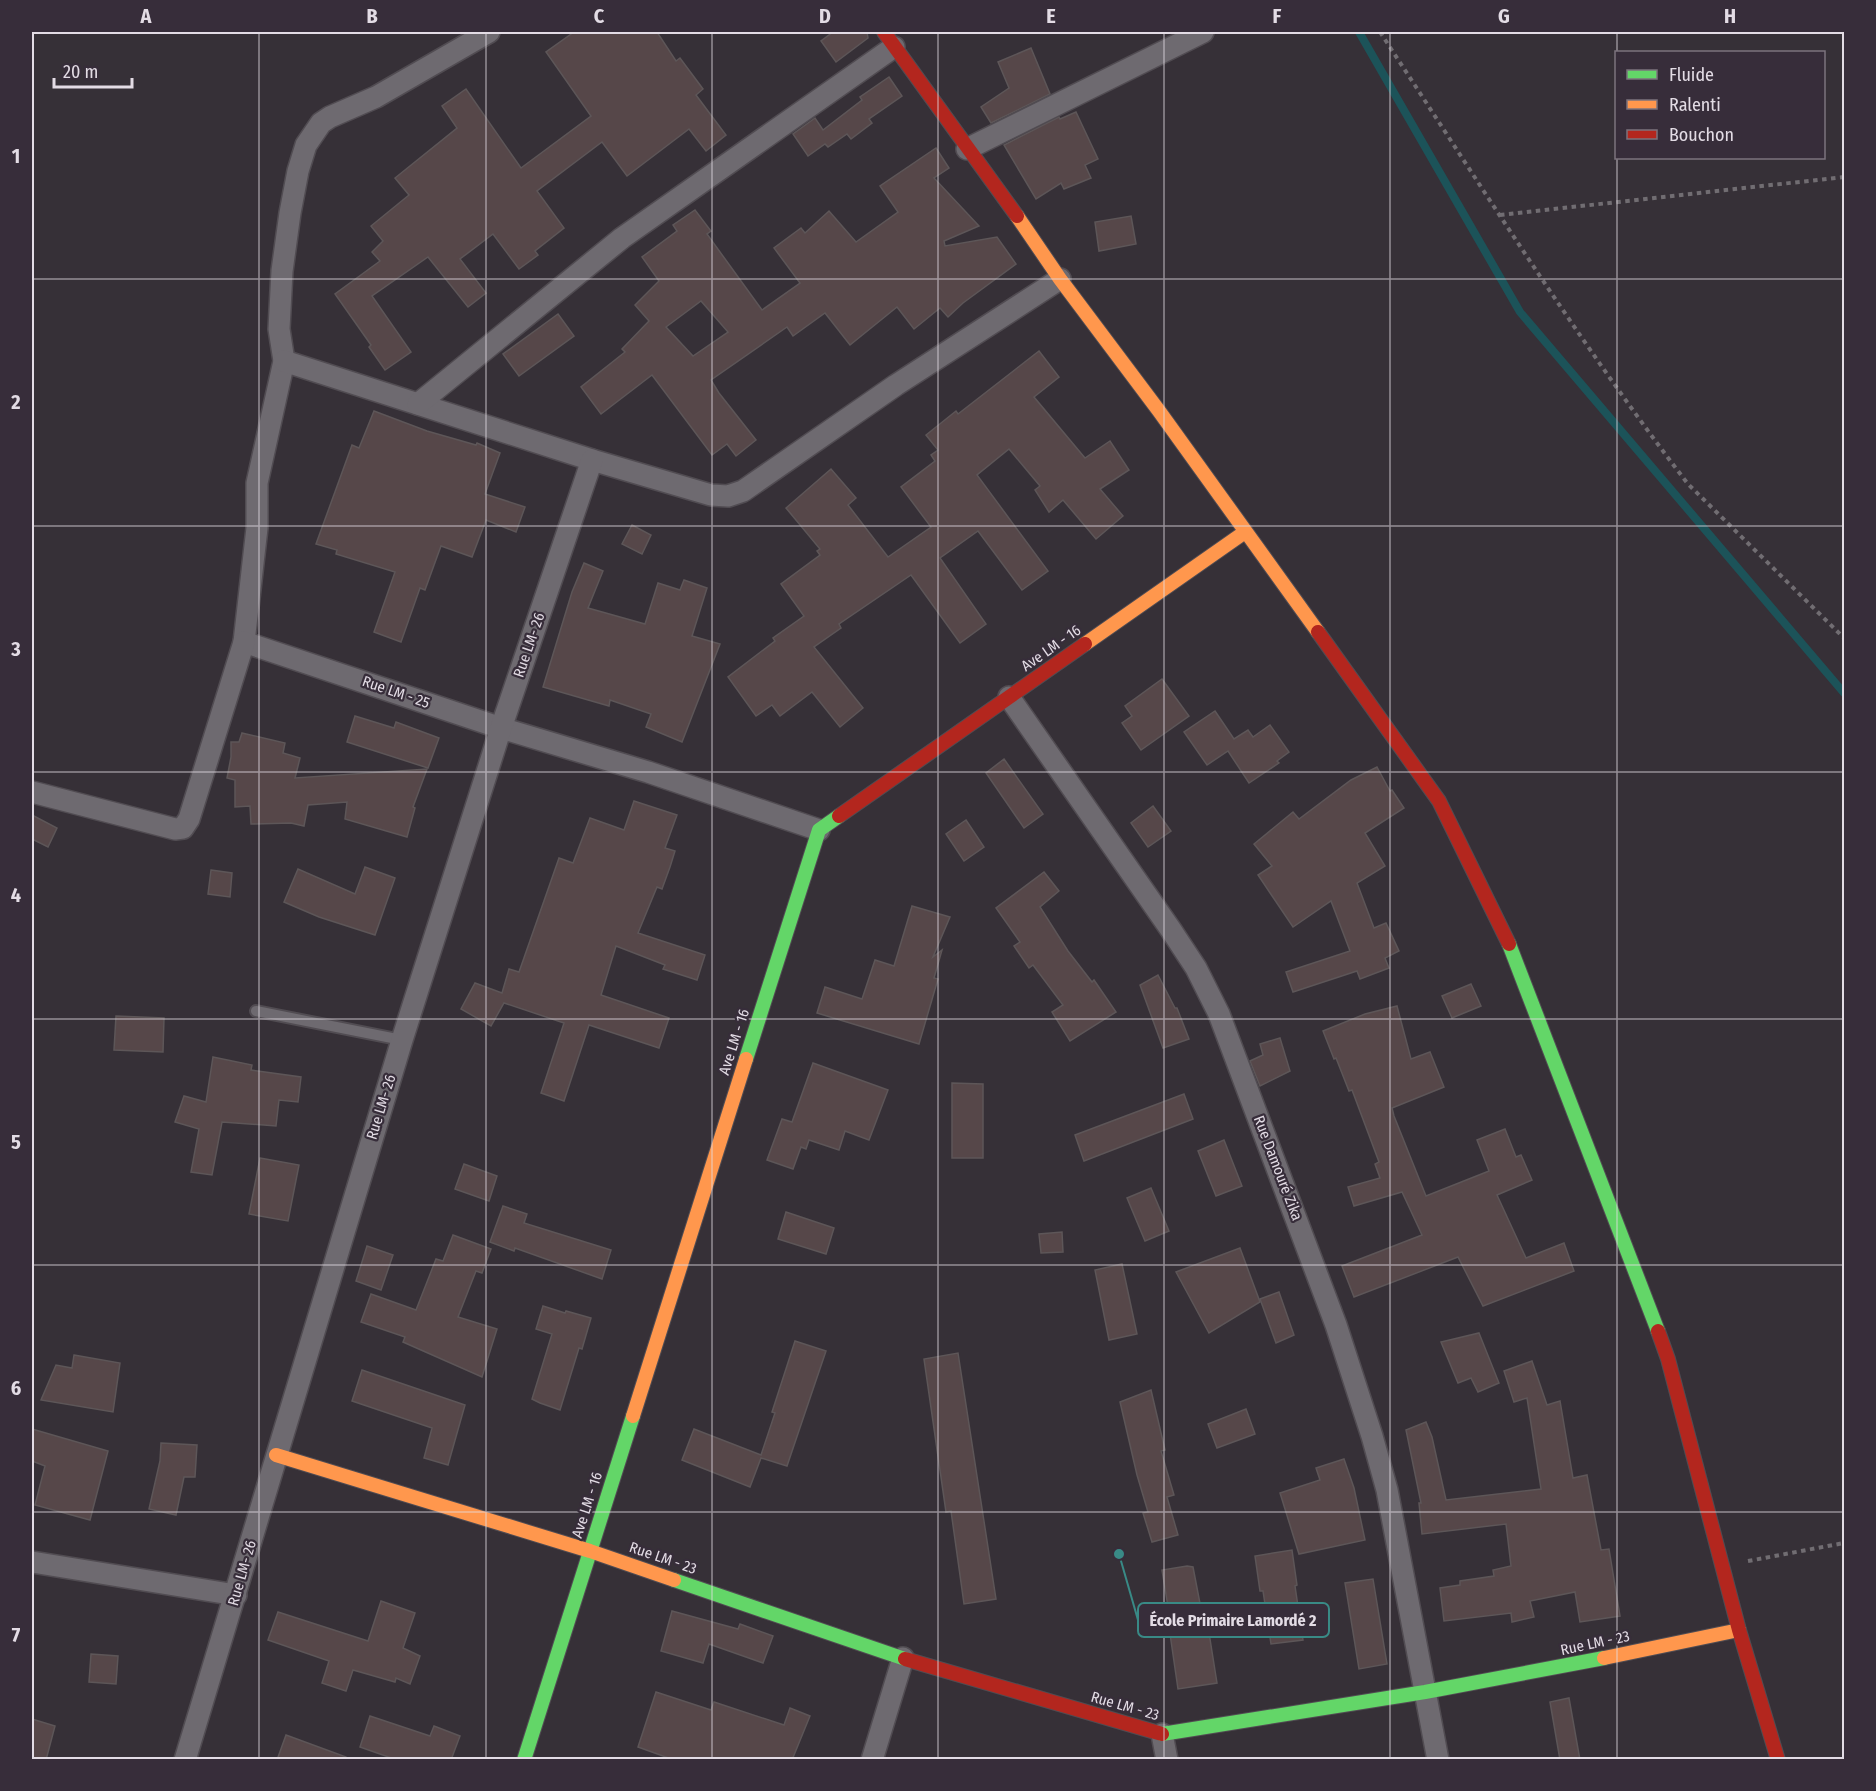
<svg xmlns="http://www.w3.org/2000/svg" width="1876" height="1791" viewBox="0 0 1876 1791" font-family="'Fira Sans Condensed',sans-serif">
	<rect width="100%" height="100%" fill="#363037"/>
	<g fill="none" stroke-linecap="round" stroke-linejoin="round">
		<polyline stroke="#1c5359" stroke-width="8" points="1359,32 1520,312 1844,693"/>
	</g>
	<g fill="#564749" stroke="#5d5658" stroke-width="1.5" fill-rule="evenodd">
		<polygon points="574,32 657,32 676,61 680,58 703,89 696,95 726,135 706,151 689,129 627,176 602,142 537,191 564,228 535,251 538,255 519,269 493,234 460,259 486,293 468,307 428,257 372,296 411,352 385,370 369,347 371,345 335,294 380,261 372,252 383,241 371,226 409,195 395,178 457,128 442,106 466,89 521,168 591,116 546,52"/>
		<polygon points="833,32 867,32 868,38 836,62 821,41"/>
		<polygon points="1031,48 1050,94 991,123 981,107 1009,88 998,62"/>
		<polygon points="889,77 902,96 869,119 872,123 851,139 847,134 828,147 825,144 808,156 793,134 815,118 823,130 862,100 860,97"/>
		<polygon points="1076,112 1098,159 1085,165 1091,178 1064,189 1061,183 1036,199 1004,145 1059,117 1060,119"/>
		<path d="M 936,148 L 949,168 L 934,178 L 979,226 L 944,241 L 945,246 L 997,237 L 1016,264 L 963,303 L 948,317 L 940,308 L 914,329 L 897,307 L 850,345 L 825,313 L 793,336 L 787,327 L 711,380 L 719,393 L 756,440 L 736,456 L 727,444 L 712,455 L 652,375 L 601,414 L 581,387 L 625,352 L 622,349 L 649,321 L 635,305 L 659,281 L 642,257 L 677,231 L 673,225 L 695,210 L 711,231 L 707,234 L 762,310 L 800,283 L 774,248 L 801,228 L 805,233 L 829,211 L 856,242 L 898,212 L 880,186 ZM 701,301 L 728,332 L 693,356 L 666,327 Z"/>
		<polygon points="1131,216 1136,244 1099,251 1095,222"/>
		<polygon points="558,314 574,336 519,376 503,354"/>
		<polygon points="1039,351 1059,377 1034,397 1085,458 1110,441 1129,470 1100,489 1123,516 1096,539 1063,500 1049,512 1035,490 1040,486 1009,449 977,475 1048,571 1022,590 978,531 940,558 986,624 960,643 911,575 839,624 841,628 814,647 863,708 840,727 812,692 780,716 772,705 756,716 728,677 775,641 773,638 804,616 781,584 820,555 817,551 820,549 786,508 831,469 856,498 848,505 888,557 931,527 901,487 935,461 931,455 938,450 926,435 956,411 958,414"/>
		<polygon points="374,411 427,431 476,445 477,443 500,453 485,494 525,507 516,532 486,520 472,557 441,546 425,590 420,588 401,642 374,632 395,572 336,554 337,550 316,544 352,445 359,448"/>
		<polygon points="632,525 651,535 642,554 622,544"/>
		<polygon points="584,563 603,571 588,608 645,624 658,583 680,590 684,580 707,588 692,636 720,644 682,742 646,727 651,714 610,700 609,706 543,687 572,592"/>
		<polygon points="1162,679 1189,716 1141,750 1122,723 1132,716 1125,706"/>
		<polygon points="1215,711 1234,739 1248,730 1253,737 1270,725 1289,752 1277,761 1279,763 1249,783 1228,751 1207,765 1184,732"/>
		<polygon points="355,716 394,728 396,722 439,738 428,768 347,742"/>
		<polygon points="242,733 285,743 283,753 300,758 295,778 427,769 413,807 415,808 407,837 345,819 347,802 308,805 304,826 291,823 251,824 250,806 235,807 235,780 227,778 231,757 231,742 239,742"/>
		<polygon points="1004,759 1043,814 1024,828 986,773"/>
		<polygon points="1377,767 1390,791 1392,790 1404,808 1365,833 1385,866 1357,883 1374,928 1386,923 1399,951 1385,958 1389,968 1360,979 1357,971 1293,992 1286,972 1350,951 1331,901 1293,927 1258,875 1272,866 1254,844 1293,812 1299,819 1351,780"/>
		<polygon points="634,801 677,815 665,848 675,851 670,867 662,889 657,887 638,933 705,955 697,980 663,969 665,965 616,946 601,995 669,1018 659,1048 589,1025 564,1101 541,1093 564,1023 504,1003 491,1026 461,1009 475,983 502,993 509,969 519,972 559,858 573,863 590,818 624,830"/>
		<polygon points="1153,806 1171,831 1148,847 1131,823"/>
		<polygon points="32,815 57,828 48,847 32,839"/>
		<polygon points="966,820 984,847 964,861 946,834"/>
		<polygon points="365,867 395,878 375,935 319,917 284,902 298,869 355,894"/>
		<polygon points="211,870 232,873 230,897 208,894"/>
		<polygon points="1044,872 1059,891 1040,907 1068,951 1092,982 1094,980 1116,1012 1070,1041 1052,1012 1063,1005 1033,965 1029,968 1014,946 1020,942 996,908"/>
		<polygon points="912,906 950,917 933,957 942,950 934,978 938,979 919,1044 817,1013 825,987 862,999 875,960 894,966"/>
		<polygon points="1158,975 1175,1008 1177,1008 1189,1039 1163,1048 1140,985"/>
		<polygon points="1471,984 1481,1006 1452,1018 1442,996"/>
		<polygon points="1397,1006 1411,1059 1430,1052 1444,1087 1392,1108 1394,1116 1426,1196 1489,1171 1477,1140 1505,1129 1516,1157 1521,1155 1532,1180 1497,1195 1526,1258 1564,1243 1574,1271 1483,1306 1458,1257 1354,1297 1342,1266 1422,1235 1402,1192 1354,1206 1348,1187 1380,1178 1375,1164 1379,1162 1352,1090 1349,1091 1336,1058 1334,1059 1323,1031 1365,1014"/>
		<polygon points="116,1016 164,1018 163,1052 114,1050"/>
		<polygon points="1280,1038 1290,1071 1260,1086 1250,1061 1263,1055 1260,1044"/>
		<polygon points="213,1057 252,1065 251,1070 301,1077 298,1102 279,1100 276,1126 222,1122 212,1175 191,1172 199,1129 175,1122 184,1096 206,1102"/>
		<polygon points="813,1063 888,1090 869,1140 845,1131 839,1150 809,1140 806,1149 801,1147 793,1169 767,1160 782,1119 792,1122"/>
		<polygon points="952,1083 983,1084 983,1158 952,1158"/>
		<polygon points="1184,1094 1193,1119 1084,1161 1075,1135"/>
		<polygon points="1224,1140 1242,1186 1216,1196 1198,1151"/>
		<polygon points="260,1158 299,1165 288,1221 249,1214"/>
		<polygon points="464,1164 497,1176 489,1201 455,1189"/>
		<polygon points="1151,1188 1169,1231 1145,1241 1127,1198"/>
		<polygon points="503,1206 527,1214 524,1223 611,1250 602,1279 515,1248 514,1251 490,1242"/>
		<polygon points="786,1212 834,1228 826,1254 778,1239"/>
		<polygon points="1062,1232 1063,1252 1041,1253 1039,1234"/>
		<polygon points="453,1235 491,1249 482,1273 476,1271 458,1317 497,1329 482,1377 403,1342 405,1337 361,1322 371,1294 416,1310 436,1259 443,1261"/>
		<polygon points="367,1246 393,1255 381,1290 356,1281"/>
		<polygon points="1240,1248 1260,1302 1209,1333 1176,1272"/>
		<polygon points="1122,1264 1137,1334 1109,1340 1095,1270"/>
		<polygon points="1279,1292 1294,1335 1276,1343 1260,1299"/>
		<polygon points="543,1306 565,1313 566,1311 591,1318 582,1349 579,1348 560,1410 540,1403 532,1399 552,1334 536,1329"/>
		<polygon points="1479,1333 1499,1383 1478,1392 1471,1378 1458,1383 1441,1342"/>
		<polygon points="795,1341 826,1351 787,1466 761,1458 750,1487 682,1460 694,1429 761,1455 775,1413 772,1412"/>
		<polygon points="958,1353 996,1599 964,1604 951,1511 946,1512 924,1359"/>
		<polygon points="74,1355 120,1363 113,1412 41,1400 56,1365 72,1368"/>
		<polygon points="1532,1361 1547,1405 1560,1401 1573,1478 1587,1475 1601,1550 1609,1549 1620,1616 1580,1622 1575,1592 1530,1601 1534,1617 1512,1622 1511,1613 1444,1621 1440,1588 1460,1585 1460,1581 1494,1576 1493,1570 1511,1566 1506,1524 1422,1534 1419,1503 1421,1503 1406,1430 1426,1422 1432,1437 1446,1500 1541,1489 1527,1398 1514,1402 1504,1371"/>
		<polygon points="362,1370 465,1405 448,1465 424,1458 432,1428 352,1401"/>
		<polygon points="1151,1390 1165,1450 1161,1451 1174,1495 1167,1497 1178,1535 1152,1542 1143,1513 1148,1512 1137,1475 1120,1402"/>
		<polygon points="1246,1409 1255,1434 1217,1448 1208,1424"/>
		<polygon points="32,1429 108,1451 90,1520 35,1505 45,1466 32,1461"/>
		<polygon points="161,1443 197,1445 195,1477 184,1477 176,1515 149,1509 160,1461"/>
		<polygon points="1344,1459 1354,1488 1365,1540 1299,1554 1280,1493 1320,1480 1316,1468"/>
		<polygon points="1292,1550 1297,1585 1295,1586 1303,1640 1271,1644 1263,1591 1260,1591 1255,1556"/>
		<polygon points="1187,1566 1193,1567 1202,1614 1206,1614 1217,1683 1178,1689 1168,1620 1170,1619 1162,1570"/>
		<polygon points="1373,1579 1387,1664 1359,1669 1345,1583"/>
		<polygon points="381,1601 415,1613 403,1648 420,1656 410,1684 396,1678 395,1682 353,1670 346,1691 322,1683 329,1661 268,1640 278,1612 368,1641"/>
		<polygon points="672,1611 738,1629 740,1624 773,1636 763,1663 709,1644 703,1663 661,1651"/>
		<polygon points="91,1654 118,1656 116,1684 89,1682"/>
		<polygon points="656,1692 711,1710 714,1702 784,1725 790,1708 810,1716 792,1760 674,1760 638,1747"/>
		<polygon points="1569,1698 1580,1760 1560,1760 1550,1702"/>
		<polygon points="370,1716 430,1736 434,1726 460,1736 451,1760 397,1760 360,1747"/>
		<polygon points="32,1719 55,1726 46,1760 32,1760"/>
		<polygon points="286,1735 346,1757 346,1760 277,1760"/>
	</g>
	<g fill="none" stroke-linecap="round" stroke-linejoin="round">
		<g stroke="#514c52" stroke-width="14">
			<polyline id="lane" points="256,1011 402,1040"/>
		</g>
		<g stroke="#514c52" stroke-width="24">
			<g id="street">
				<polyline points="489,32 376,97 330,117 321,123 306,145 298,171 290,213 282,271 279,329 284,361 257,483 257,528 244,642 501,728 648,772 819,830"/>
				<polyline points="967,149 1203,32"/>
				<polyline points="284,361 592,460 711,495 728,496 743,491 896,385 1060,279"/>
				<polyline points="418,404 622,238 894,47"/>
				<polyline points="1009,697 1171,930 1196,968 1219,1014 1336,1325 1372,1436 1387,1490 1438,1760"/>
				<polyline points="32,792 175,829 183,828 189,819 244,642"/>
				<polyline points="32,1562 236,1595"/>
				<polyline points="1162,1734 1167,1760"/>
				<polyline points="185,1760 402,1040 501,728 592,460"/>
				<polyline points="872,1760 903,1658"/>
			</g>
		</g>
		<g stroke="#514c52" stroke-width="16">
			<g id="fast">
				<polyline points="1509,944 1658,1331"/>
				<polyline points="746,1059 819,830 839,816"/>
				<polyline points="674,1580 905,1659"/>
				<polyline points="1162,1734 1425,1692 1604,1658"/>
				<polyline points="524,1760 633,1416"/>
			</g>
		</g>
		<g stroke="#514c52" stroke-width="16">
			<g id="slow">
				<polyline points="1017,216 1060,279 1159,411 1318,632"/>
				<polyline points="1085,644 1245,532"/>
				<polyline points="633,1416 746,1059"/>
				<polyline points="276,1455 590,1551 674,1580"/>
				<polyline points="1604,1658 1739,1630"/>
			</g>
		</g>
		<g stroke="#514c52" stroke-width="16">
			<g id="jam">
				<polyline points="884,32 1017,216"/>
				<polyline points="1318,632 1439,801 1509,944"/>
				<polyline points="839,816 1085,644"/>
				<polyline points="1658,1331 1668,1359 1739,1630 1778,1760"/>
				<polyline points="905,1659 1162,1734"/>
			</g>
		</g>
		<g stroke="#716d72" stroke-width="4" stroke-dasharray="4.5 4.5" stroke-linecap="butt">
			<path d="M 1380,32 C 1480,184 1577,340 1688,484 L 1844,638"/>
			<polyline points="1500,215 1844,177"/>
			<polyline points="1748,1561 1844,1543"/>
		</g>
		<use href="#lane" stroke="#6e6a70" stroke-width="10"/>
		<use href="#street" stroke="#6e6a70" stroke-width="21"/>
		<use href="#fast" stroke="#63d668" stroke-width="14"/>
		<use href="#slow" stroke="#ff974d" stroke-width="14"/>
		<use href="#jam" stroke="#b3261e" stroke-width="14"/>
	</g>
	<path fill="none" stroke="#e3dce5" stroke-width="1.5" stroke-opacity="0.55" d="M 259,32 L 259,1760M 486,32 L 486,1760M 712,32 L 712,1760M 938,32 L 938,1760M 1164,32 L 1164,1760M 1390,32 L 1390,1760M 1617,32 L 1617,52M 1617,158 L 1617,1760M 32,279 L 1844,279M 32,526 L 1844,526M 32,772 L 1844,772M 32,1019 L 1844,1019M 32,1265 L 1844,1265M 32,1512 L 1844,1512"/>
	<g text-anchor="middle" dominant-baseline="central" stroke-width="4.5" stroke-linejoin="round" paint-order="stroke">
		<g font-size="15" fill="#e3dce5" stroke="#372d3a">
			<text transform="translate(529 645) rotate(-71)">Rue LM- 26</text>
			<text transform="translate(1051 648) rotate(-35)">Ave LM - 16</text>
			<text transform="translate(396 692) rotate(19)">Rue LM - 25</text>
			<text transform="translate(734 1042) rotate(-72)">Ave LM - 16</text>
			<text transform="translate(381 1107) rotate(-73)">Rue LM- 26</text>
			<text transform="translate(1278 1168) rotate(69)">Rue Damouré Zika</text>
			<text transform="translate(587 1505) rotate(-72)">Ave LM - 16</text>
			<text transform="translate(663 1558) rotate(19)">Rue LM - 23</text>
			<text transform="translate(242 1573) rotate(-74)">Rue LM- 26</text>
			<text transform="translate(1595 1643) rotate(-12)">Rue LM - 23</text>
			<text transform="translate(1125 1706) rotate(16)">Rue LM - 23</text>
		</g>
	</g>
	<path fill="none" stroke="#398a86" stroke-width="2" d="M1119 1554L1138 1620"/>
	<circle fill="#398a86" stroke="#372d3a" stroke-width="2" cx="1119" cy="1554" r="6"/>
	<rect fill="#372d3a" stroke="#398a86" stroke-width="2" x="1138" y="1603" width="191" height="34" rx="6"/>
	<g font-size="16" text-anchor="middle" font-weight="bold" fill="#e3dce5">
		<text x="1233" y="1626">École Primaire Lamordé 2</text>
	</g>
	<rect width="1876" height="1791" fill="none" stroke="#372d3a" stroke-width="66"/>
	<rect x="1615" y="51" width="210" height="108" fill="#372d3a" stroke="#7c737e" stroke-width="1.5"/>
	<rect x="1627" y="70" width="30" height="9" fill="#63d668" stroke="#7c737e" stroke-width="1.5"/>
	<text x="1669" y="81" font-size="18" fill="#e3dce5">Fluide</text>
	<rect x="1627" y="100" width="30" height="9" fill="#ff974d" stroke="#7c737e" stroke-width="1.5"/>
	<text x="1669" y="111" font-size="18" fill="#e3dce5">Ralenti</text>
	<rect x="1627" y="130" width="30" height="9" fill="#b3261e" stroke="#7c737e" stroke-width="1.5"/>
	<text x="1669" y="141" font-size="18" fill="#e3dce5">Bouchon</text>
	<path d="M54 78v9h78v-9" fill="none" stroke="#e3dce5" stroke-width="3"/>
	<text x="63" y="78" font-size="18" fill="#e3dce5" stroke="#372d3a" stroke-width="4.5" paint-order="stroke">20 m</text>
	<rect x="33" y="33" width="1810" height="1725" fill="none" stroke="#e3dce5" stroke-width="2"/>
	<g font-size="20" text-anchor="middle" font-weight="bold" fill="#e3dce5">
		<text x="146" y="23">A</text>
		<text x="372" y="23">B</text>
		<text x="599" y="23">C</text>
		<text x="825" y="23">D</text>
		<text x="1051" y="23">E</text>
		<text x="1277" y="23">F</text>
		<text x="1504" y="23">G</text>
		<text x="1730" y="23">H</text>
		<text x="16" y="163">1</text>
		<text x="16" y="409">2</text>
		<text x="16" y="656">3</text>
		<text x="16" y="902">4</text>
		<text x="16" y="1149">5</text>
		<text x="16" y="1395">6</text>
		<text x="16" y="1642">7</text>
	</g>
</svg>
